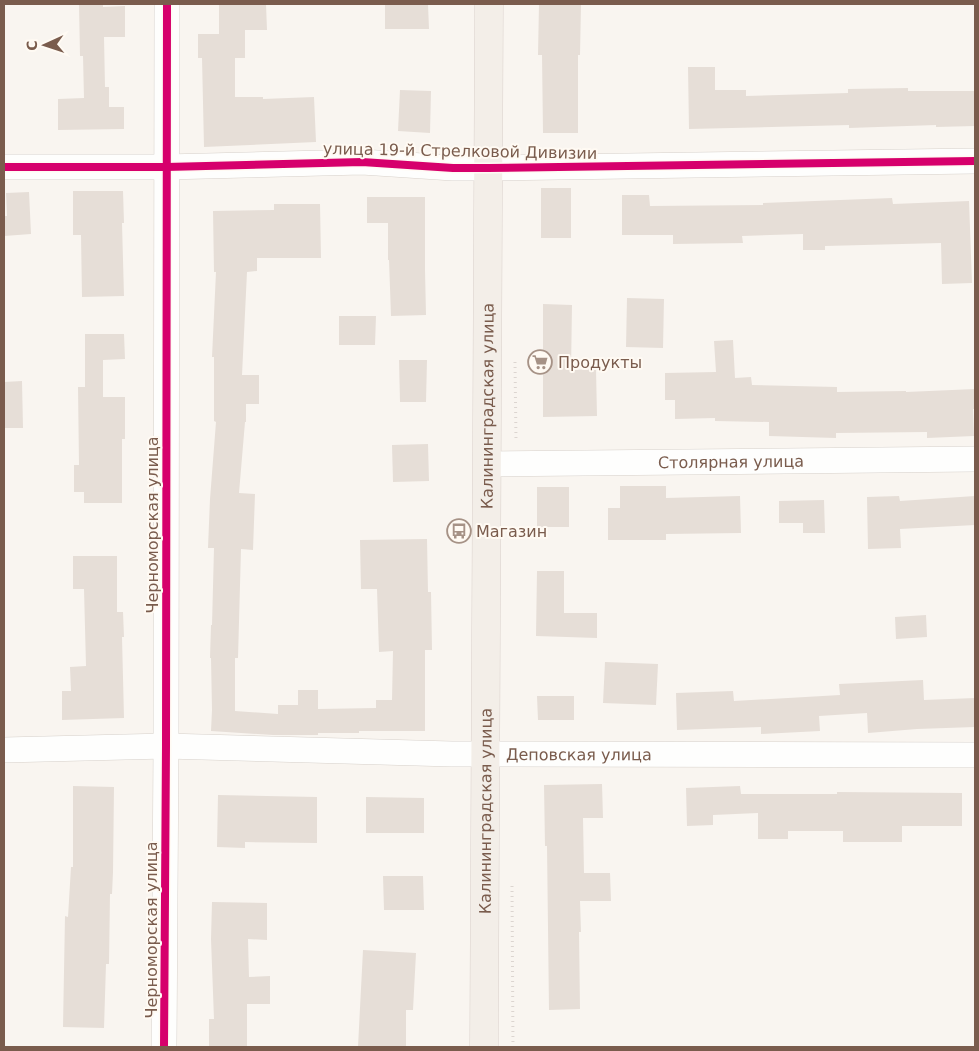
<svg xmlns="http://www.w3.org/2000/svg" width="979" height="1051" viewBox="0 0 979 1051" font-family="'DejaVu Sans',sans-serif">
	<rect width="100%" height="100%" fill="#f9f5f0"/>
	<g fill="#e6ded7">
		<polygon points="79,4 103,4 103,7 125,6 125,37 104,37 105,87 109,87 109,107 124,107 124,129 58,130 58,99 84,98 83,56 80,56"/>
		<polygon points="219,4 266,4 267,30 245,30 245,58 235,58 235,97 263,97 263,99 314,97 316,142 204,147 202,58 198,58 198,34 219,34"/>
		<polygon points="385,4 428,4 429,29 385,29"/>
		<polygon points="539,4 581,4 580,55 578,55 578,133 543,133 542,55 538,55"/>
		<polygon points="688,67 715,67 715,90 746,90 746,96 848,93 848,89 908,88 908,91 975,91 975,126 936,127 936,125 849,128 849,125 689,129"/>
		<polygon points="400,90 431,91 430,133 398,131"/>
		<rect x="541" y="188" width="30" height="50"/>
		<polygon points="73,191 123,191 124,223 122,223 124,296 82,297 81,235 73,235"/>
		<polygon points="29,192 31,234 4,236 4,216 7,216 6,193"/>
		<polygon points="622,195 649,195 650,206 763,205 763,203 892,198 893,204 969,201 972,283 942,284 941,243 825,246 825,250 803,250 803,234 742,236 743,243 673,244 673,235 622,235"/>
		<polygon points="367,197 425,197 425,270 426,315 391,316 389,260 388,260 388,223 367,223"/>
		<polygon points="274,204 320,204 321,258 257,258 257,271 247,272 242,375 259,375 259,404 246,404 246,422 245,422 239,493 255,494 253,550 241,549 238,658 235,658 235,711 278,714 278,705 298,705 298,690 318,690 318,709 376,708 376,700 392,700 393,651 379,652 377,589 361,589 360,540 427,539 428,592 431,592 432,650 425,650 425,731 359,731 359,733 318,733 318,735 273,735 211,731 212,710 211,658 210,658 211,625 212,625 214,548 208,548 210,499 216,422 214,421 214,357 212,357 216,272 214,272 213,211 274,210"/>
		<polygon points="627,298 664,299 663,348 626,347"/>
		<polygon points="543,304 572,305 571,370 596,369 597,416 543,417"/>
		<polygon points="339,316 376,316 375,345 339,345"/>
		<polygon points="85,334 124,334 125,359 103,360 103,397 125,397 125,439 122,439 122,503 84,503 84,492 74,492 74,465 79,465 78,387 85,387"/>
		<polygon points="733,340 735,378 751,377 752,385 837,387 837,392 906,391 906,392 975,389 975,409 973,409 974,436 927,438 927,432 836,433 836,438 769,436 769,422 715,421 715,418 675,419 675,400 665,400 665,373 716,372 714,341"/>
		<polygon points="399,360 427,360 426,402 400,402"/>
		<polygon points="22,381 23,428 4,428 4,382"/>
		<polygon points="428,444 429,481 393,482 392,445"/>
		<polygon points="620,486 666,486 666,498 740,496 741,533 666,534 666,540 608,540 608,508 620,508"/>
		<rect x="537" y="487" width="32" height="40"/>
		<polygon points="899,496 900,501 975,496 975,525 900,529 901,548 868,549 867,497"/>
		<polygon points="824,500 825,533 803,533 803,523 779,523 779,501"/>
		<polygon points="73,556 117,556 117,612 123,612 124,637 122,637 124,718 62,720 62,691 71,691 70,667 86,666 84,589 73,589"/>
		<polygon points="537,571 564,571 564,613 597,613 597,638 536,636"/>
		<polygon points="926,615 927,637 896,639 895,617"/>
		<polygon points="605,662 658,664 656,705 603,703"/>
		<polygon points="923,680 924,700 975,698 975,727 917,729 868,733 867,713 819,716 820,731 761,734 761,727 677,730 676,693 733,691 734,701 840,695 839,684"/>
		<polygon points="537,696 574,696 574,720 538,720"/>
		<polygon points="602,784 603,818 583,818 584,873 610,873 611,901 580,901 581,932 579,932 580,1009 549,1010 547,846 545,846 544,785"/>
		<polygon points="73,786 114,787 113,872 112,894 110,894 109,964 106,964 104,1028 63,1027 65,916 68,917 71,867 73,867"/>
		<polygon points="740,786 741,794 837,794 837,792 962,793 962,826 902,826 902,842 843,842 843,831 788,831 788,839 758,839 758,813 713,815 713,825 687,826 686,788"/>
		<polygon points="218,795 317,797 317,843 245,842 245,848 217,847"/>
		<polygon points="366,797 424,798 424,833 366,833"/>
		<polygon points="383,876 423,876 424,910 384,910"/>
		<polygon points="212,902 267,903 267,940 248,939 249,977 270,976 270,1004 247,1004 247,1047 209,1047 209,1019 214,1019 211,939"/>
		<polygon points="363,950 416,953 413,1010 406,1010 406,1047 358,1047"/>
	</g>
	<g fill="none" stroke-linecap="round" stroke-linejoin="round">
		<g stroke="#d7d1cb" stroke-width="26">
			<g id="minor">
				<polyline points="4,167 166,167 362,162 453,168 488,168 975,161"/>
				<path id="s1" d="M 486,464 L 975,459"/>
				<path id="s2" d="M 4,750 L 166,746 L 452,754 L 975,755"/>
				<polyline points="164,1047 166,746 167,4"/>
			</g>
		</g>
		<g stroke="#dad1cc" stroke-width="29">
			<g id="major">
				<path id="s3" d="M 484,1047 L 489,4"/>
			</g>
		</g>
		<g stroke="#dcd5d0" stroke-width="3" stroke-dasharray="1 4" stroke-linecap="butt">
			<polyline points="515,362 516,441"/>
			<polyline points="512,886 513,1047"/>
		</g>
		<use href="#minor" stroke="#fefefd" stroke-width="25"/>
		<use href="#major" stroke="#f3eee8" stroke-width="28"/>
		<g stroke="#fffaf3" stroke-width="11">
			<g id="cycleway">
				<polyline points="4,167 166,167 362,162 453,168 488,168 975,161"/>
				<polyline points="164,1047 166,746 167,4"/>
			</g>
		</g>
		<use href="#cycleway" stroke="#d6006c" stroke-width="8"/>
	</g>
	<defs>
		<g id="supermarket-ring" transform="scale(1.25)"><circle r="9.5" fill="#fffaf3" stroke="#a69286" stroke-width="1.5"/><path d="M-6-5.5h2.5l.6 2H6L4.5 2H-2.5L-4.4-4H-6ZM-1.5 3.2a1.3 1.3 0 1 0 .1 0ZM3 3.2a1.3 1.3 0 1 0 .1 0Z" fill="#a69286"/></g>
		<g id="bus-ring" transform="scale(1.25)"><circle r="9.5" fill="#fffaf3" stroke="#a69286" stroke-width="1.5"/><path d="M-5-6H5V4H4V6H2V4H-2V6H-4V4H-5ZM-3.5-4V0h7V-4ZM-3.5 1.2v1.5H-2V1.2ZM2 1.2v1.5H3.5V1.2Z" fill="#a69286"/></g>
	</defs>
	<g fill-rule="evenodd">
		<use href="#supermarket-ring" x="540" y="362"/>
		<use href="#bus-ring" x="459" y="531"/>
	</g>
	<g text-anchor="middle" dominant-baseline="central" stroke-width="4" stroke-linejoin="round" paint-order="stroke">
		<g font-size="16" fill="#7a5c4d" stroke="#fffaf3">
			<text transform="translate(460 151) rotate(1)">улица 19-й Стрелковой Дивизии</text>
			<text stroke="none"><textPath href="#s3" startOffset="641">Калининградская улица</textPath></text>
			<text stroke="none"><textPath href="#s1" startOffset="245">Столярная улица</textPath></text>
			<text transform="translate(152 525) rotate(-90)">Черноморская улица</text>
			<text stroke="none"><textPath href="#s2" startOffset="575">Деповская улица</textPath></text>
			<text stroke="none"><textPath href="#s3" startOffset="236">Калининградская улица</textPath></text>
			<text transform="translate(151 930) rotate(-90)">Черноморская улица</text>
		</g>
		<g font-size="16" fill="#7a5c4d" stroke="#fffaf3" text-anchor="start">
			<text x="558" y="362">Продукты</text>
			<text x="476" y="531">Магазин</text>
		</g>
	</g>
	<rect width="979" height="1051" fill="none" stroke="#7a5c4d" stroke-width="10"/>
	<g transform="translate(45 45) rotate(267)" stroke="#fffaf3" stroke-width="4" paint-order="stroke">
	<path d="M0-4L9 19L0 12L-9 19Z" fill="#7a5c4d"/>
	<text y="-8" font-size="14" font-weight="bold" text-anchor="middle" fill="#7a5c4d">С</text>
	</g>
</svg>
